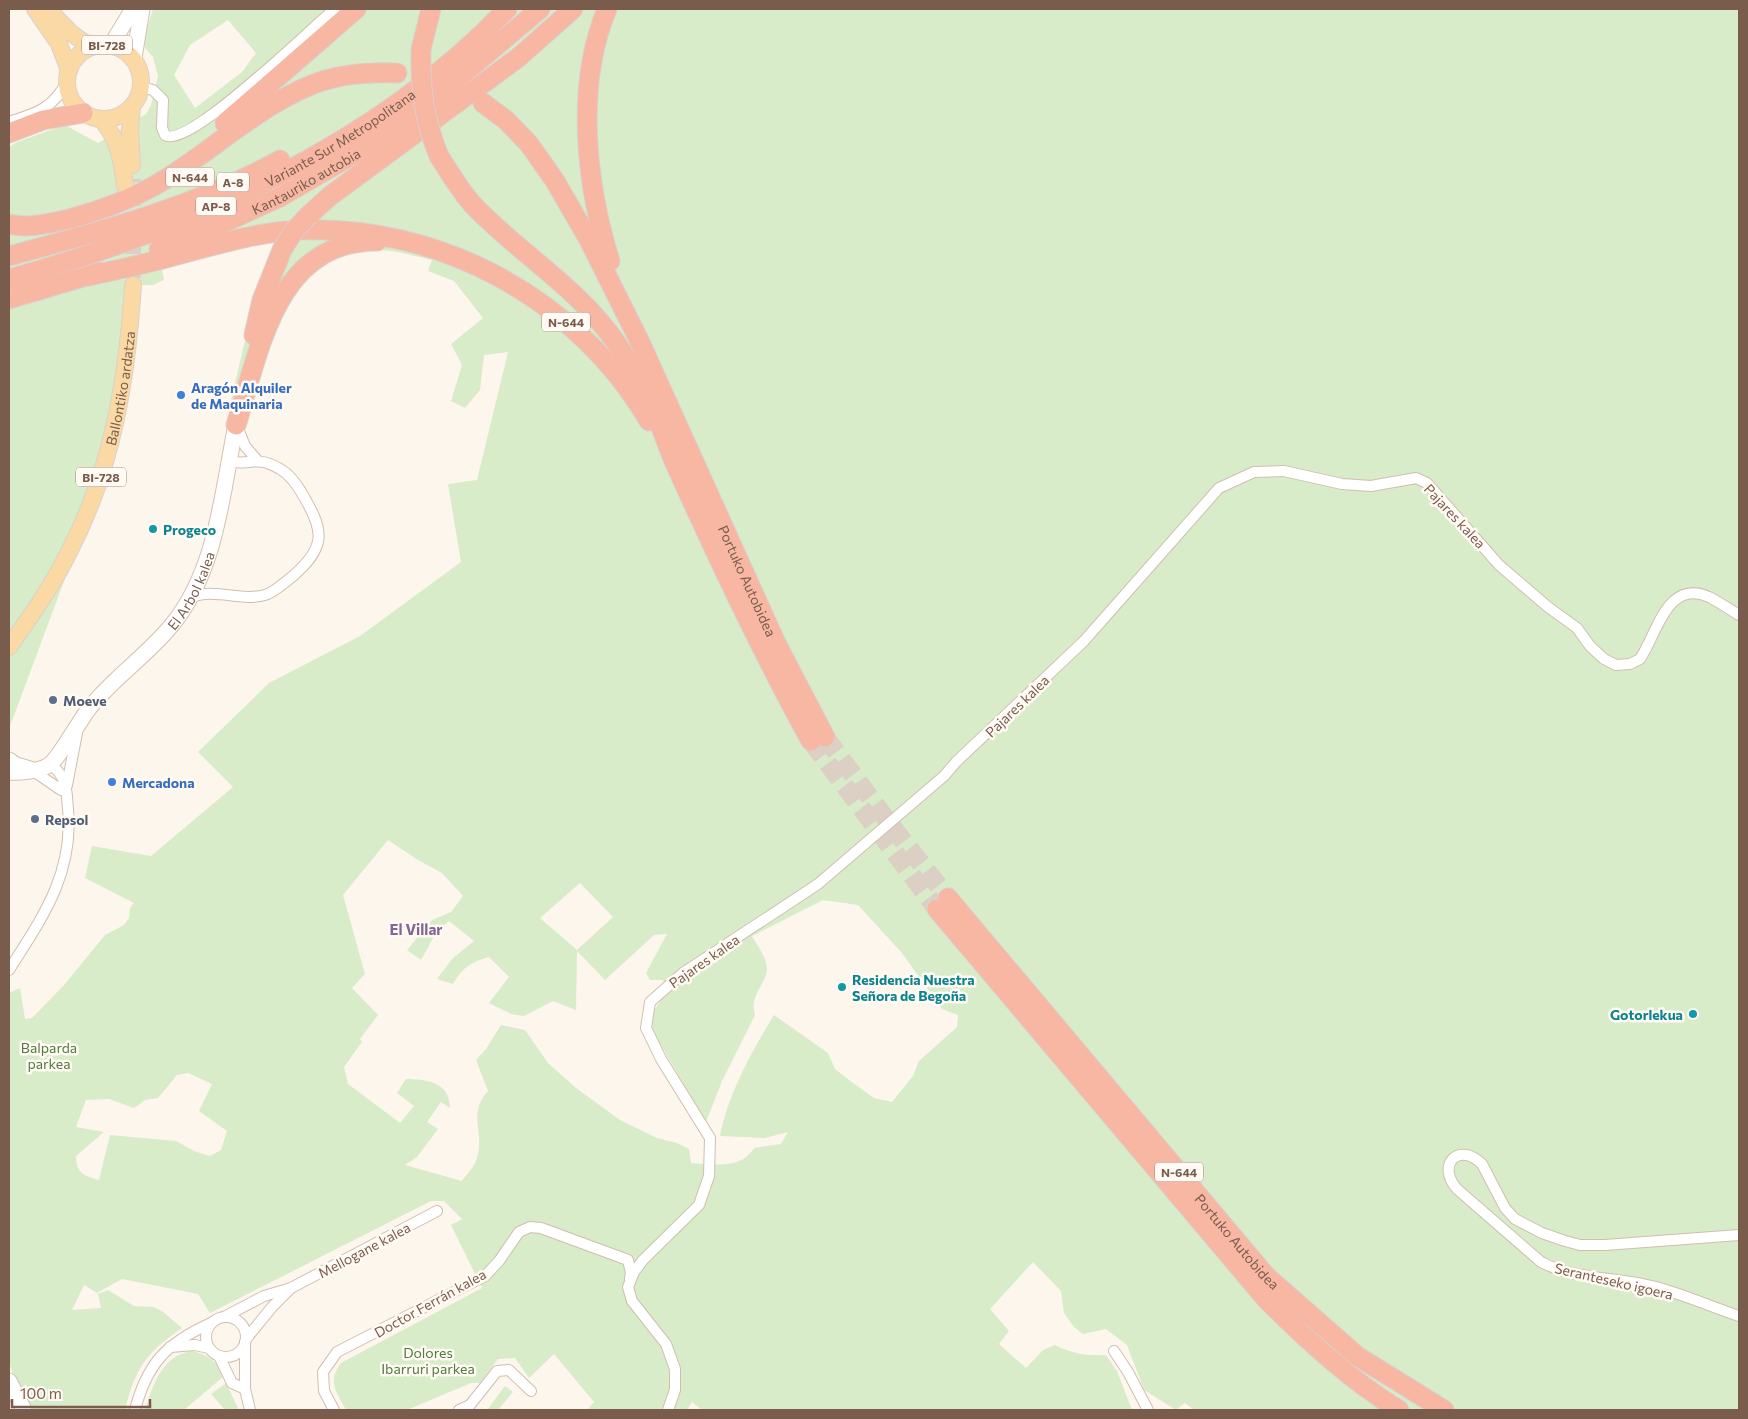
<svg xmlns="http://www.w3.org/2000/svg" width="1748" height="1419" viewBox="0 0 1748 1419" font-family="Commissioner,sans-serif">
	<rect width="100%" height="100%" fill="#fdf6ec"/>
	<g fill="#d8ecc9" fill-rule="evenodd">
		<path d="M 153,9 L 1739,9 L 1739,1410 L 1194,1410 L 1185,1403 L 1176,1410 L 1144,1390 L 1127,1345 L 1106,1329 L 1083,1334 L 1074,1327 L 1064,1313 L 1061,1291 L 1033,1262 L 990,1309 L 1009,1331 L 999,1344 L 1026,1368 L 1043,1350 L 1055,1345 C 1073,1354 1086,1356 1106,1355 L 1117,1371 L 1132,1410 L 702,1410 L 692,1402 L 687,1410 L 587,1410 L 594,1402 L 554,1354 L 529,1378 L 515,1358 L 498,1359 L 480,1383 L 471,1383 L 407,1410 L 346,1410 C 336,1391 327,1382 341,1363 L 482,1288 L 451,1225 L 462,1219 L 444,1201 L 431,1201 L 210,1313 L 198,1294 L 122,1279 L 97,1293 L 84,1285 L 72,1310 L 101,1308 L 98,1294 L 108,1290 L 134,1306 L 153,1307 L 162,1311 L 182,1328 C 147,1352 135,1368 125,1410 L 32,1410 L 17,1387 L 9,1362 L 9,993 L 20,988 L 25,1019 L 32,1018 L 65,984 L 105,935 L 124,925 L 129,918 L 130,908 L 134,903 L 85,878 L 92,846 L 151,856 L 233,787 L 198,752 L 269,683 L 360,636 L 461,562 L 448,484 L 477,480 L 508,352 L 484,355 L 480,390 L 465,408 L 451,401 L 462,365 L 451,344 L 483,318 L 454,281 L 428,271 L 432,260 C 414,256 395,250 376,250 C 342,248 299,273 285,304 C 269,337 260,374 248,409 L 230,404 L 258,286 L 277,241 L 213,253 L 162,270 L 164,280 L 153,285 L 139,285 L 135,326 L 76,549 L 9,729 L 9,147 L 17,142 L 65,125 L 98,143 L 146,114 L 151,105 L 158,76 L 153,57 L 145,48 L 145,35 ZM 228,20 L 256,53 L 242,72 L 195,108 L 174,75 L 190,45 ZM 388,840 L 418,860 L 442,873 L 463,896 L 451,912 L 432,920 L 407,950 L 421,960 L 436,933 L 449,921 L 474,941 L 452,959 L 437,979 L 453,984 C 462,968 471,962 489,957 L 509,977 L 489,1003 L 511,1014 L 524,1016 L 553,1001 L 576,1010 L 577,951 L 605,980 L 654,935 L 667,934 L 646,973 L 650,980 L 663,980 L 666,994 C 655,1007 650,1015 653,1032 L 706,1122 L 722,1081 L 755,1015 C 749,994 766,985 767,969 C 767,958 757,945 752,936 L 823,900 L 858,905 L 902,953 L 942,1009 L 958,1015 L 957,1027 L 919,1061 L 913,1076 L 892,1102 L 874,1098 L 849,1080 L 835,1069 L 828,1053 L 774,1015 C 752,1051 728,1094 720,1136 L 765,1138 L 788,1132 L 781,1144 L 754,1148 C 741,1170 714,1164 691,1163 L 689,1149 L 677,1143 L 657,1138 L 620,1120 L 576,1088 L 548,1063 L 525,1030 L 501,1025 L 486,1049 L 476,1060 L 488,1091 C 467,1114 485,1132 477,1158 C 475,1166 467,1174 462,1181 L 405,1165 L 417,1157 L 438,1129 L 427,1122 L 441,1102 L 450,1108 C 450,1083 428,1079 406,1079 L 397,1093 L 414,1106 L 400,1123 L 348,1084 L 344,1067 L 362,1042 L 360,1039 L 378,1015 L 352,988 L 365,974 L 343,895 ZM 580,883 L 613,917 L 577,950 L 540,918 ZM 188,1073 L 212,1084 L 199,1111 L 227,1131 L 221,1150 L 210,1156 L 194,1151 L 176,1141 L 110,1135 L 99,1180 C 84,1176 76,1173 76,1156 L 104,1132 L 76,1127 L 86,1100 L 109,1099 L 134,1108 L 145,1100 L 158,1098 L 177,1075 Z"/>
		<path d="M 191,1351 C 207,1354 217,1361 224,1376 L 184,1410 L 145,1410 C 153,1384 162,1356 191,1351 Z"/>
		<polygon points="226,1383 239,1410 225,1410 211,1394"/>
		<polygon points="505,1386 513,1392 498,1410 487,1410"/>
	</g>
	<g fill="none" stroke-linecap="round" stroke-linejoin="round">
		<polyline stroke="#dcd0c4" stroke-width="16" stroke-dasharray="16 8" stroke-linecap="butt" points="133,278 133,179"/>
		<g stroke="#dcd0c4" stroke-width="19" stroke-dasharray="19 9" stroke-linecap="butt">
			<polyline points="825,737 883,815 948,898"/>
			<polyline points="811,741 937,909"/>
		</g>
		<g stroke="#d1beb0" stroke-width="12">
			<g id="street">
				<path d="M 141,87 L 153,90 L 163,100 L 162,128 L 165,135 C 188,150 311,28 335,9"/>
				<path d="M 9,122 C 37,113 52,109 67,82"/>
				<polyline points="237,426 245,446 256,459"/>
				<path d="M 190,598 C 214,587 240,602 265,595 C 275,592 285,582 293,576 C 325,548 325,532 304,497 C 298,486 291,475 280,469 C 255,454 249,467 228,461"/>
				<polyline points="32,770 61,790"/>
				<polyline points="57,787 67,785 77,733"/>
				<path d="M 9,970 C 42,918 74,874 68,809 C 66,787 68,780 51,764"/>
				<path d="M 1739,1235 L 1605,1245 L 1580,1245 L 1565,1241 L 1542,1233 L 1515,1219 L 1505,1208 L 1482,1164 C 1458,1141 1436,1165 1457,1189 L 1541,1262 C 1572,1278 1604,1277 1637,1283 C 1672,1289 1706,1305 1739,1316"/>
				<circle cx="226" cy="1337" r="20"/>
				<polyline points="224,1317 264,1296 291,1288 437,1211"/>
				<polyline points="246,1339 272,1307 290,1289"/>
				<polyline points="245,1342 245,1389 250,1410"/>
				<polyline points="170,1347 195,1345 209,1348"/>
				<polyline points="1114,1351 1128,1372 1148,1410"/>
				<polyline points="219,1356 232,1383 245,1389"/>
				<path d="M 135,1410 C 147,1363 167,1343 211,1323"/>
				<polyline points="334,1410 324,1391 323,1372 337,1352 485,1276 499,1261 519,1232 530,1227 541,1228 628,1260 631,1273 630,1278"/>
				<polyline points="459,1410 470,1405 497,1371 509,1370 531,1391"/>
				<path d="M 668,1410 L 675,1390 L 675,1369 L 666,1344 L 632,1301 L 628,1287 L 634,1272 L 643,1260 L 699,1205 L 709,1176 L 710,1138 L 661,1059 L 646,1028 L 650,1002 L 683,973 L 818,884 L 944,776 L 956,762 L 1084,641 L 1219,488 L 1254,472 L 1284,471 L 1342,484 L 1371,486 L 1416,478 L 1427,483 L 1499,565 L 1548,607 L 1577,628 L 1590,646 L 1604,659 L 1616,665 L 1630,664 L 1640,659 C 1657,634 1667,578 1709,597 C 1719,602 1729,609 1739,615"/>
			</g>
		</g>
		<g stroke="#d6c0b0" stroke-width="17">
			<g id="secondary">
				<polyline points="111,45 133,9"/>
				<polyline points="134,58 142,9"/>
				<polyline points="9,760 16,765 30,769"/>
				<path id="s1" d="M 9,772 C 19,773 41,771 49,765 C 59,759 80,719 91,706 C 115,677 147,655 171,626 C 217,571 222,492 236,425"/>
				<polyline points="9,1381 24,1410"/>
			</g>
		</g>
		<g stroke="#dad1cd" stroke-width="18">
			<g id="primary">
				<polyline points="35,9 59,44 69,70"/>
				<polyline points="48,9 71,33 91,47"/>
				<circle cx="104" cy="82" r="37"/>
				<polyline points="132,108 130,129 132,165"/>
				<path d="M 101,119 C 119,140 122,160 125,186"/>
				<path id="s2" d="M 9,647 C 31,616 53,585 70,550 C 113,467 127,378 133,285"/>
			</g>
		</g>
		<g stroke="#dad1cd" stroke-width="21">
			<g id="highway">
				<path d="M 607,9 C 575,86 586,184 610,261"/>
				<polyline points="421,49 431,9"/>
				<path id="s3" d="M 483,103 L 506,120 L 529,144 L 555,181 L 589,240 L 639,340 L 776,643 L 825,737"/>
				<polyline points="225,123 356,9"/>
				<polyline points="9,133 43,120 83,113"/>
				<path d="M 439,156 C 450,173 460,191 474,206 C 520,254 579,288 617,344 C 629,362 641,380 650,399 C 660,422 667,447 678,470 C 719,561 762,653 811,741"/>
				<polyline points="309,215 330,196 519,57 573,9"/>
				<path d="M 9,224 C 28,229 50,223 69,219 C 102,210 135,198 164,180 C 214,149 256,108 311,85 C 338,74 369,72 397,73"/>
				<path id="s4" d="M 159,249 L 210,229 L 280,197 L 356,153 L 420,110 L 540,9"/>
				<path d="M 9,256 C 102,231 195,207 280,160"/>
				<path d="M 89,276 C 115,270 141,265 166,258 C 209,247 254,232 299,230 C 439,224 578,299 649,421"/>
				<path id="s5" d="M 9,279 C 188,229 377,146 507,9"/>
				<polyline points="9,299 100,272"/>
				<polyline points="254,335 262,300 282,250"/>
				<path d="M 236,425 C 260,349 276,241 377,241"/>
				<path id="s6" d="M 948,898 L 1266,1276 L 1357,1356 L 1444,1410"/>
				<path d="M 937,909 L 1266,1299 C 1307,1340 1350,1380 1399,1410"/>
			</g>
		</g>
		<use href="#street" stroke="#fff" stroke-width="10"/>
		<use href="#secondary" stroke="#fff" stroke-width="15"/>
		<use href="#primary" stroke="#fbd9a5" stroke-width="16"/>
		<use href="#highway" stroke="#f7b7a3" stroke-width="19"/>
		<g stroke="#dad1cd" stroke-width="21" stroke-linecap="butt">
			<g id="highway-bridge">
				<path d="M 421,49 C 420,88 424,120 439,156"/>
				<polyline points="282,250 294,231 309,215"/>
			</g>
		</g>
		<use href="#highway-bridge" stroke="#f7b7a3" stroke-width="19"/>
	</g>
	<g fill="#3f7fe0" stroke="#fffaf3" stroke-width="2">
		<circle cx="181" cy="395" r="5"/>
		<circle cx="112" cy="782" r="5"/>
	</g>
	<g fill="#0f9aa8" stroke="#fffaf3" stroke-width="2">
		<circle cx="153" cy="529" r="5"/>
		<circle cx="842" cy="987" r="5"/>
		<circle cx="1693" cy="1014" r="5"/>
	</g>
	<g fill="#5c6f8a" stroke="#fffaf3" stroke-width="2">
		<circle cx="53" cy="700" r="5"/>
		<circle cx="35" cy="819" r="5"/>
	</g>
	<g text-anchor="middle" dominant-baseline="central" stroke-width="5" stroke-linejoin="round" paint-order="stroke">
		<g fill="#fffaf3" stroke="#a28b7f" stroke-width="1">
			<rect x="82" y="35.5" width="50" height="19" rx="4"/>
			<rect x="166" y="167.5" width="48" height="19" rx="4"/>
			<rect x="217" y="172.5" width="32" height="19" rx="4"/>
			<rect x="196" y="196.5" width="40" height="19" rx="4"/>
			<rect x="542" y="312.5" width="48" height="19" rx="4"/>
			<rect x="76" y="467.5" width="50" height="19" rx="4"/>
			<rect x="1155" y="1162.5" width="48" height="19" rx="4"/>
		</g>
		<g font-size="12" font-weight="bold" fill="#7a5c4d">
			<text x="107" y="45">BI-728</text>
			<text x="190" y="177">N-644</text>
			<text x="233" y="182">A-8</text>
			<text x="216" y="206">AP-8</text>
			<text x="566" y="322">N-644</text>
			<text x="101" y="477">BI-728</text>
			<text x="1179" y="1172">N-644</text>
		</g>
		<g font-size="14" fill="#7a5c4d" stroke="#fffaf3">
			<text stroke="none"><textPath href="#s5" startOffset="361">Variante Sur Metropolitana</textPath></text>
			<text stroke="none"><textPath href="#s4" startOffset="162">Kantauriko autobia</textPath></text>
			<text stroke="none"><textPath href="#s2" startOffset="285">Ballontiko ardatza</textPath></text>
			<text transform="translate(1455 516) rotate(47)">Pajares kalea</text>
			<text stroke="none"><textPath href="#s3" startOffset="551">Portuko Autobidea</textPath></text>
			<text stroke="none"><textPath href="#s1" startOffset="268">El Arbol kalea</textPath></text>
			<text transform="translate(1017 706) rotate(-44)">Pajares kalea</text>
			<text transform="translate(704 961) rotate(-35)">Pajares kalea</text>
			<text stroke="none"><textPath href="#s6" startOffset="449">Portuko Autobidea</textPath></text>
			<text transform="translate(364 1250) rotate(-28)">Mellogane kalea</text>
			<text transform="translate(1614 1281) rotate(13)">Seranteseko igoera</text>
			<text transform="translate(430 1303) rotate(-29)">Doctor Ferrán kalea</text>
		</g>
		<g font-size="14" font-weight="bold" fill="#366cbe" stroke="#fffaf3" text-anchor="start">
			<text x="191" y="387">Aragón Alquiler<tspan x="191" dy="16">de Maquinaria</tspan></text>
			<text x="122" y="782">Mercadona</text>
		</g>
		<g font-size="14" font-weight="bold" fill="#0d838f" stroke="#fffaf3" text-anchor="start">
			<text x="163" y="529">Progeco</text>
			<text x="852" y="979">Residencia Nuestra<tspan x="852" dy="16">Señora de Begoña</tspan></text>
			<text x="1683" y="1014" text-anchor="end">Gotorlekua</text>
		</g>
		<g font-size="14" font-weight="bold" fill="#4e5e75" stroke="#fffaf3" text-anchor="start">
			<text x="63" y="700">Moeve</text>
			<text x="45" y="819">Repsol</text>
		</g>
		<g font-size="14" fill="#537a41" stroke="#fffaf3">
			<text x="49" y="1047">Balparda<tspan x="49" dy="16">parkea</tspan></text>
			<text x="428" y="1352">Dolores<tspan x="428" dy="16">Ibarruri parkea</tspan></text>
		</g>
		<g font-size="15" font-weight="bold" fill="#846695" stroke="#fffaf3">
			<text x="416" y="929">El Villar</text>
		</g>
	</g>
	<rect width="1748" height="1419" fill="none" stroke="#7a5c4d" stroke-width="20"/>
	<path d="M12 1399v8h138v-8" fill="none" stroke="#7a5c4d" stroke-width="2.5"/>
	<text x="20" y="1399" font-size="15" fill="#7a5c4d" stroke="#fffaf3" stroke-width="4" paint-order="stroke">100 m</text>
</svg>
